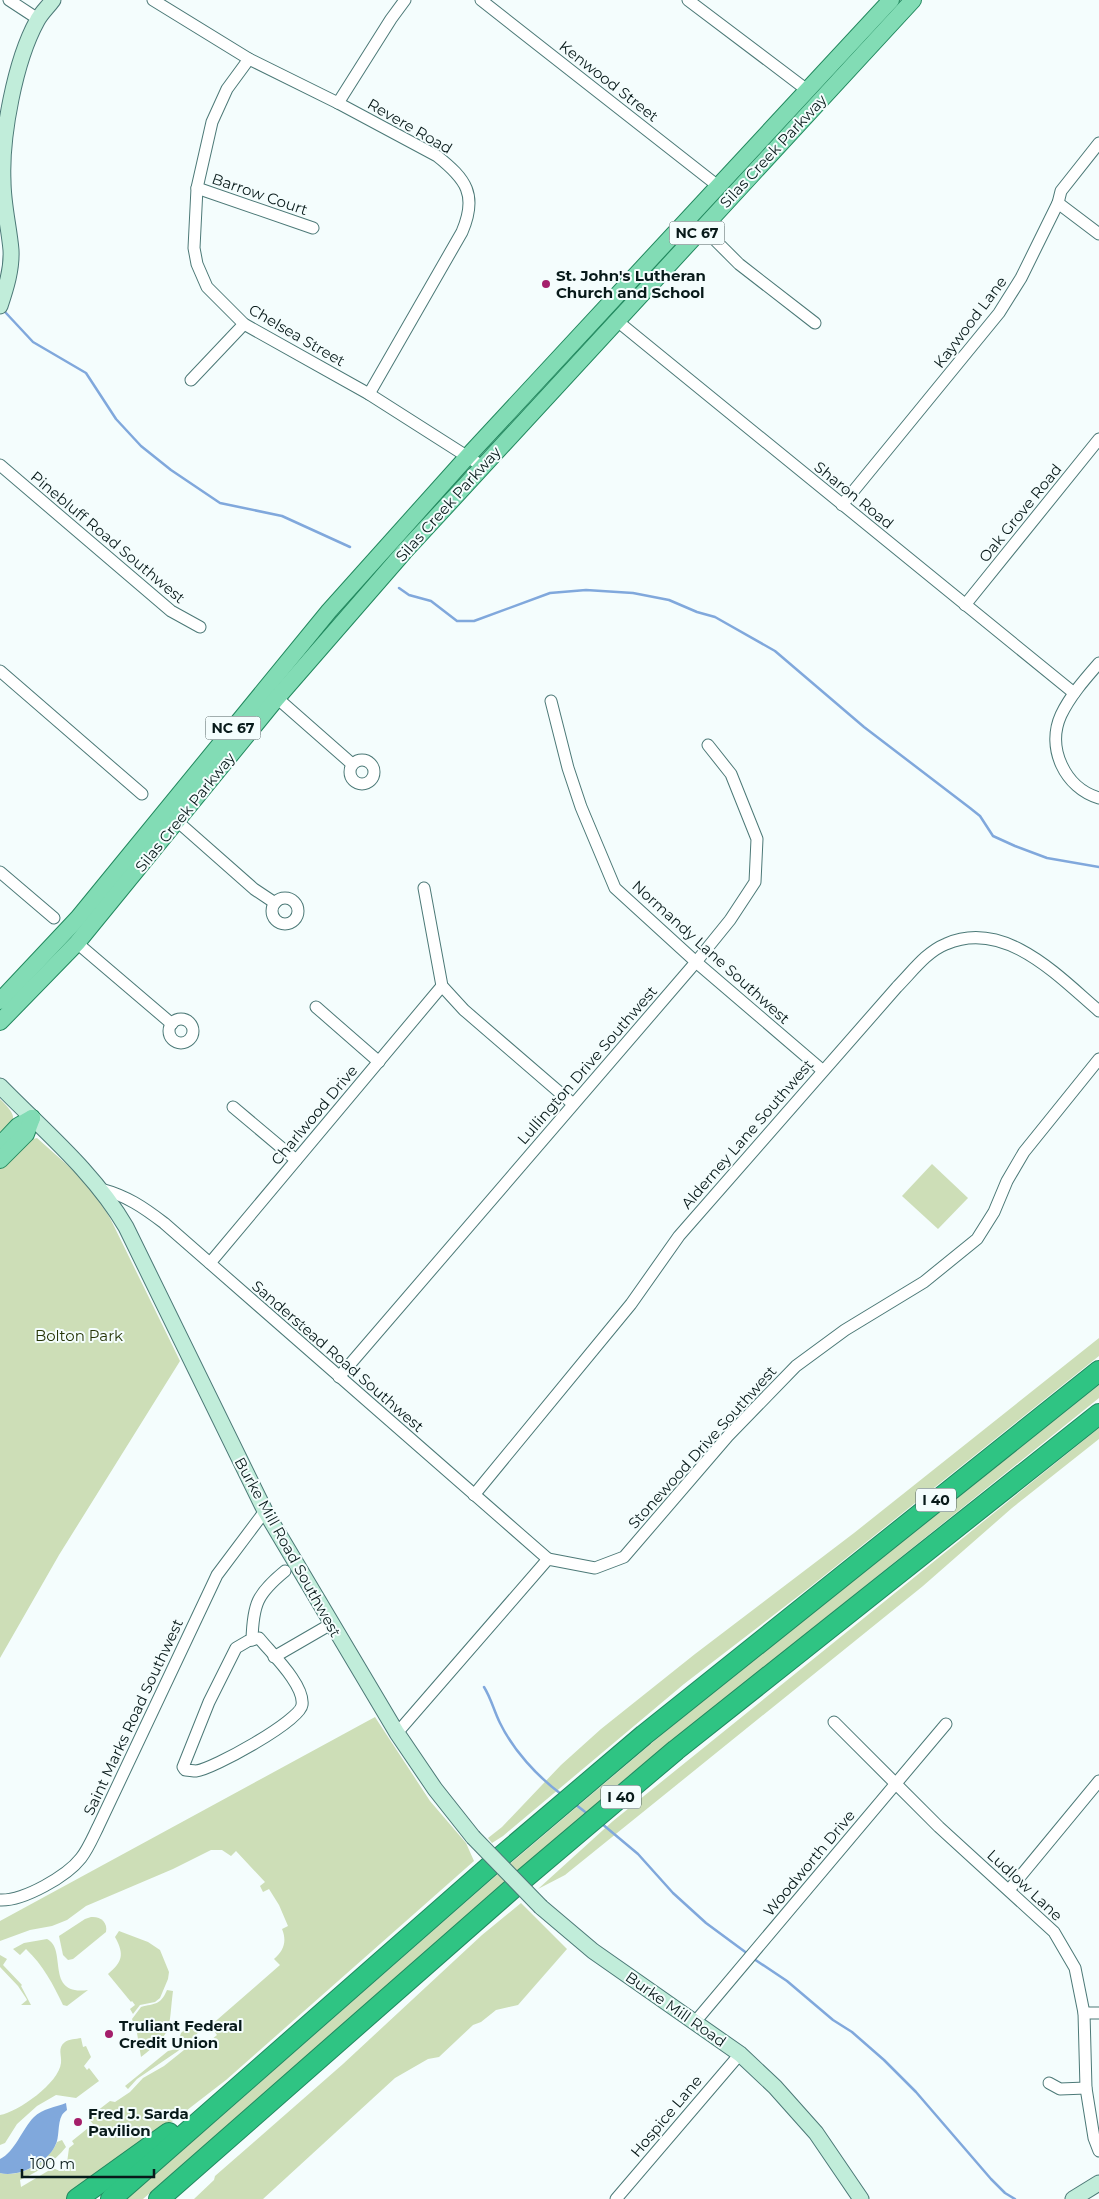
<svg xmlns="http://www.w3.org/2000/svg" width="1099" height="2199" viewBox="0 0 1099 2199" font-family="Montserrat,sans-serif">
	<rect width="100%" height="100%" fill="#f4fdfd"/>
	<g fill="#cddeb7">
		<path d="M 0,1099 C 19,1118 16,1119 0,1139 Z"/>
		<polygon points="37,1138 74,1171 95,1194 110,1218 180,1361 59,1555 0,1658 0,1164 29,1140"/>
		<polygon points="932,1164 968,1198 938,1229 902,1196"/>
		<polygon points="1099,1338 1099,1356 810,1587 684,1684 503,1836 492,1843 488,1838 502,1827 561,1765 601,1729 695,1654 854,1533"/>
		<polygon points="1099,1385 1099,1398 626,1778 143,2199 127,2199 484,1886 666,1731"/>
		<polygon points="1099,1428 1099,1439 1012,1508 923,1586 565,1875 538,1889 613,1821"/>
		<path d="M 375,1717 L 430,1801 L 466,1843 L 474,1861 L 226,2080 L 72,2199 L 0,2199 L 0,2173 C 21,2178 49,2162 57,2142 L 62,2140 L 66,2147 C 53,2163 39,2171 20,2180 L 21,2187 L 53,2168 L 60,2171 L 66,2170 L 69,2148 L 74,2144 L 72,2141 L 93,2124 L 88,2118 L 110,2101 L 115,2102 L 130,2092 L 143,2078 L 164,2066 L 199,2038 L 205,2045 L 217,2035 L 210,2026 L 280,1965 L 274,1959 C 284,1951 287,1941 282,1929 L 288,1926 L 279,1905 L 269,1889 L 263,1892 L 260,1886 L 265,1882 L 236,1851 L 231,1856 L 222,1850 L 211,1850 L 173,1869 L 86,1906 L 67,1920 L 52,1926 L 30,1930 L 0,1941 L 0,1921 Z"/>
		<polygon points="521,1903 567,1949 518,2005 496,2010 481,2022 473,2025 439,2057 428,2059 395,2078 263,2199 194,2199 214,2180 215,2176 343,2064 482,1935"/>
		<path d="M 91,1917 C 100,1916 108,1922 106,1932 L 73,1959 L 68,1960 L 63,1955 L 59,1936 L 85,1919 Z"/>
		<path d="M 119,1931 L 148,1942 L 160,1950 L 169,1972 L 168,1979 L 160,1998 L 155,2002 L 140,2005 L 133,2014 L 130,2009 L 135,2005 L 132,2001 L 131,2002 L 108,1974 C 122,1962 125,1955 115,1937 Z"/>
		<path d="M 47,1939 C 68,1949 44,1996 88,1990 L 67,2006 L 63,2005 C 53,1984 43,1965 26,1949 L 20,1955 L 13,1949 L 24,1943 Z"/>
		<polygon points="0,1955 7,1959 3,1965 22,1985 21,1986 31,2005 21,2005 27,2000 26,1998 18,1986 0,1967"/>
		<path d="M 167,1990 L 173,1991 C 168,2031 174,2031 141,2057 L 137,2033 L 132,2019 L 141,2007 C 155,2003 160,2006 167,1990 Z"/>
		<polygon points="190,2025 195,2025 200,2031 178,2051 137,2079 128,2089 125,2086 168,2051 176,2049 181,2033"/>
		<path d="M 81,2038 L 83,2047 L 86,2046 L 91,2057 L 84,2066 L 87,2070 L 89,2068 L 99,2081 L 76,2098 L 56,2095 L 37,2106 L 17,2124 L 5,2143 L 0,2145 L 0,2115 C 18,2112 59,2083 61,2063 C 62,2055 57,2048 65,2042 C 69,2039 76,2039 81,2038 Z"/>
	</g>
	<path fill="#80a8dc" d="M 66,2103 L 67,2110 C 65,2112 63,2113 62,2115 C 57,2124 60,2137 55,2146 C 47,2163 18,2178 0,2173 L 0,2159 C 15,2152 22,2129 34,2117 C 42,2109 56,2107 66,2103 Z"/>
	<g fill="none" stroke-linecap="round" stroke-linejoin="round">
		<g stroke="#80a8dc" stroke-width="2.5">
			<polyline points="6,313 33,342 86,373 116,419 141,446 171,470 220,503 282,516 350,547"/>
			<polyline points="399,588 409,595 431,601 457,621 474,621 550,593 586,590 633,593 669,600 697,612 715,617 775,651 864,727 970,808 980,816 993,836 1015,846 1047,858 1099,867"/>
			<path d="M 484,1687 C 491,1698 494,1711 500,1723 C 513,1750 537,1776 561,1794"/>
			<polyline points="575,1804 589,1815"/>
			<polyline points="601,1823 638,1854 673,1893 706,1923 748,1954"/>
			<polyline points="754,1959 787,1981 833,2020 852,2032 884,2060 916,2092 991,2179 1005,2193 1015,2199"/>
		</g>
		<g stroke="#4c7977" stroke-width="13">
			<g id="street">
				<polyline points="9,0 38,19"/>
				<path d="M 153,0 L 249,59 L 338,103 L 437,156 C 466,179 478,195 462,232 L 369,394"/>
				<polyline points="481,0 718,186"/>
				<polyline points="688,0 807,90"/>
				<polyline points="249,59 227,89 212,122 197,188 194,248 197,264 207,287 244,324 369,394 482,466"/>
				<polyline points="338,103 391,19 405,0"/>
				<polyline points="197,188 313,228"/>
				<polyline points="1058,203 1099,234"/>
				<polyline points="700,230 714,239 739,264 815,323"/>
				<polyline points="616,320 1074,693"/>
				<polyline points="191,380 244,324"/>
				<polyline points="0,465 171,611 200,627"/>
				<polyline points="842,505 999,313 1021,278 1058,203 1061,191 1099,143"/>
				<polyline points="965,605 1099,439"/>
				<path d="M 1099,663 C 1085,679 1070,696 1061,715 C 1046,748 1065,788 1099,798"/>
				<polyline points="0,671 142,794"/>
				<polyline points="277,698 352,764"/>
				<polyline points="551,701 568,768 581,807 615,888 696,962 822,1070"/>
				<circle cx="362" cy="772" r="12"/>
				<polyline points="177,821 254,889 275,903"/>
				<polyline points="0,872 54,918"/>
				<polyline points="424,888 442,986 464,1010 573,1104"/>
				<circle cx="285" cy="911" r="13"/>
				<polyline points="77,943 172,1024"/>
				<polyline points="316,1007 379,1062"/>
				<circle cx="181" cy="1031" r="12"/>
				<polyline points="233,1107 296,1160"/>
				<path d="M 101,1189 C 127,1196 143,1207 164,1223 L 548,1559"/>
				<polyline points="210,1263 442,986"/>
				<polyline points="339,1377 696,962 730,920 755,882 757,839 731,774 708,745"/>
				<path d="M 474,1495 L 631,1304 L 679,1236 L 897,987 C 912,972 926,952 946,944 C 1005,918 1059,977 1099,1011"/>
				<path d="M 259,1638 C 271,1653 305,1685 302,1705 C 300,1721 213,1769 196,1771 C 193,1771 188,1770 185,1770 L 183,1767 L 209,1702 L 236,1648 L 248,1641 Z"/>
				<path d="M 252,1640 C 253,1604 257,1594 285,1571"/>
				<polyline points="274,1657 331,1624"/>
				<polyline points="834,1722 939,1827 1054,1932 1075,1968 1084,2013 1086,2088 1094,2138 1099,2151"/>
				<polyline points="397,1733 548,1559 595,1568 624,1557 728,1436 796,1366 845,1330 924,1282 977,1239 994,1212 1007,1181 1024,1152 1099,1059"/>
				<polyline points="1009,1890 1099,1781"/>
				<path d="M 0,1900 C 24,1901 67,1876 81,1858 C 88,1849 93,1837 98,1827 L 209,1592 L 217,1575 L 265,1511"/>
				<polyline points="1084,2013 1099,2013"/>
				<polyline points="695,2022 946,1724"/>
				<polyline points="1049,2083 1060,2089 1086,2088"/>
				<polyline points="616,2199 740,2054"/>
			</g>
		</g>
		<g stroke="#4c7977" stroke-width="17">
			<g id="secondary">
				<path d="M 0,306 C 6,288 12,269 11,250 C 9,227 3,204 3,181 C 1,136 15,61 37,21 C 41,13 48,7 53,0"/>
				<path d="M 0,1086 C 44,1131 94,1172 126,1227 L 265,1511 L 397,1733 L 435,1789 L 473,1837"/>
				<polyline points="541,1907 593,1951 740,2054 775,2087 816,2133 861,2199"/>
				<polyline points="1073,2199 1099,2183"/>
			</g>
		</g>
		<g stroke="#21885e" stroke-width="18">
			<g id="primary">
				<polyline points="0,1001 78,918 329,611 468,456 891,0"/>
				<polyline points="0,1022 77,943 277,698 404,552 913,0"/>
				<polyline points="0,1145 18,1126 32,1118"/>
				<polyline points="0,1160 26,1134 32,1118"/>
			</g>
		</g>
		<g stroke="#21885e" stroke-width="22">
			<g id="highway">
				<polyline points="77,2199 169,2133"/>
				<polyline points="111,2199 498,1859 644,1735 1099,1371"/>
				<polyline points="159,2199 520,1882 676,1750 1099,1414"/>
			</g>
		</g>
		<use href="#street" stroke="#fff" stroke-width="11"/>
		<use href="#secondary" stroke="#c1edda" stroke-width="15"/>
		<use href="#primary" stroke="#82dcb5" stroke-width="16"/>
		<use href="#highway" stroke="#2fc483" stroke-width="20"/>
		<g stroke="#4c7977" stroke-width="17" stroke-linecap="butt">
			<polyline id="secondary-bridge" points="473,1837 541,1907"/>
		</g>
		<use href="#secondary-bridge" stroke="#c1edda" stroke-width="15"/>
	</g>
	<g fill="#a41f6b" stroke="#f4fdfd" stroke-width="2">
		<circle cx="546" cy="284" r="5"/>
		<circle cx="109" cy="2034" r="5"/>
		<circle cx="78" cy="2122" r="5"/>
	</g>
	<g text-anchor="middle" dominant-baseline="central" stroke-width="4" stroke-linejoin="round" paint-order="stroke">
		<g fill="#f4fdfd" stroke="#4f5e5e" stroke-width="1">
			<rect x="669.5" y="221.5" width="55" height="23" rx="4"/>
			<rect x="205.5" y="716.5" width="55" height="23" rx="4"/>
			<rect x="916" y="1488.5" width="40" height="23" rx="4"/>
			<rect x="601" y="1785.5" width="40" height="23" rx="4"/>
		</g>
		<g font-size="14" font-weight="bold" fill="#081a1a">
			<text x="697" y="233">NC 67</text>
			<text x="233" y="728">NC 67</text>
			<text x="936" y="1500">I 40</text>
			<text x="621" y="1797">I 40</text>
		</g>
		<g font-size="15" fill="#081a1a" stroke="#f4fdfd">
			<text transform="translate(609 81) rotate(38)">Kenwood Street</text>
			<text transform="translate(410 126) rotate(30)">Revere Road</text>
			<text transform="translate(773 151) rotate(-47)">Silas Creek Parkway</text>
			<text transform="translate(260 194) rotate(19)">Barrow Court</text>
			<text transform="translate(970 322) rotate(-53)">Kaywood Lane</text>
			<text transform="translate(297 335) rotate(30)">Chelsea Street</text>
			<text transform="translate(854 495) rotate(39)">Sharon Road</text>
			<text transform="translate(448 504) rotate(-48)">Silas Creek Parkway</text>
			<text transform="translate(1020 513) rotate(-51)">Oak Grove Road</text>
			<text transform="translate(108 537) rotate(40)">Pinebluff Road Southwest</text>
			<text transform="translate(185 812) rotate(-51)">Silas Creek Parkway</text>
			<text transform="translate(711 952) rotate(42)">Normandy Lane Southwest</text>
			<text transform="translate(587 1065) rotate(-49)">Lullington Drive Southwest</text>
			<text transform="translate(314 1115) rotate(-50)">Charlwood Drive</text>
			<text transform="translate(747 1134) rotate(-49)">Alderney Lane Southwest</text>
			<text transform="translate(338 1356) rotate(41)">Sanderstead Road Southwest</text>
			<text transform="translate(702 1447) rotate(-48)">Stonewood Drive Southwest</text>
			<text transform="translate(288 1547) rotate(61)">Burke Mill Road Southwest</text>
			<text transform="translate(133 1717) rotate(-65)">Saint Marks Road Southwest</text>
			<text transform="translate(809 1863) rotate(-50)">Woodworth Drive</text>
			<text transform="translate(1025 1885) rotate(43)">Ludlow Lane</text>
			<text transform="translate(676 2009) rotate(35)">Burke Mill Road</text>
			<text transform="translate(666 2116) rotate(-50)">Hospice Lane</text>
		</g>
		<g font-size="15" font-weight="bold" fill="#081a1a" stroke="#f4fdfd" text-anchor="start">
			<text x="556" y="275">St. John's Lutheran<tspan x="556" dy="17">Church and School</tspan></text>
			<text x="119" y="2025">Truliant Federal<tspan x="119" dy="17">Credit Union</tspan></text>
			<text x="88" y="2113">Fred J. Sarda<tspan x="88" dy="17">Pavilion</tspan></text>
		</g>
		<g font-size="15" fill="#253406" stroke="#f4fdfd">
			<text x="79" y="1335">Bolton Park</text>
		</g>
	</g>
	<path d="M22 2169v8h132v-8" fill="none" stroke="#081a1a" stroke-width="2.5"/>
	<text x="30" y="2169" font-size="15" fill="#081a1a" stroke="#f4fdfd" stroke-width="4" paint-order="stroke">100 m</text>
</svg>
